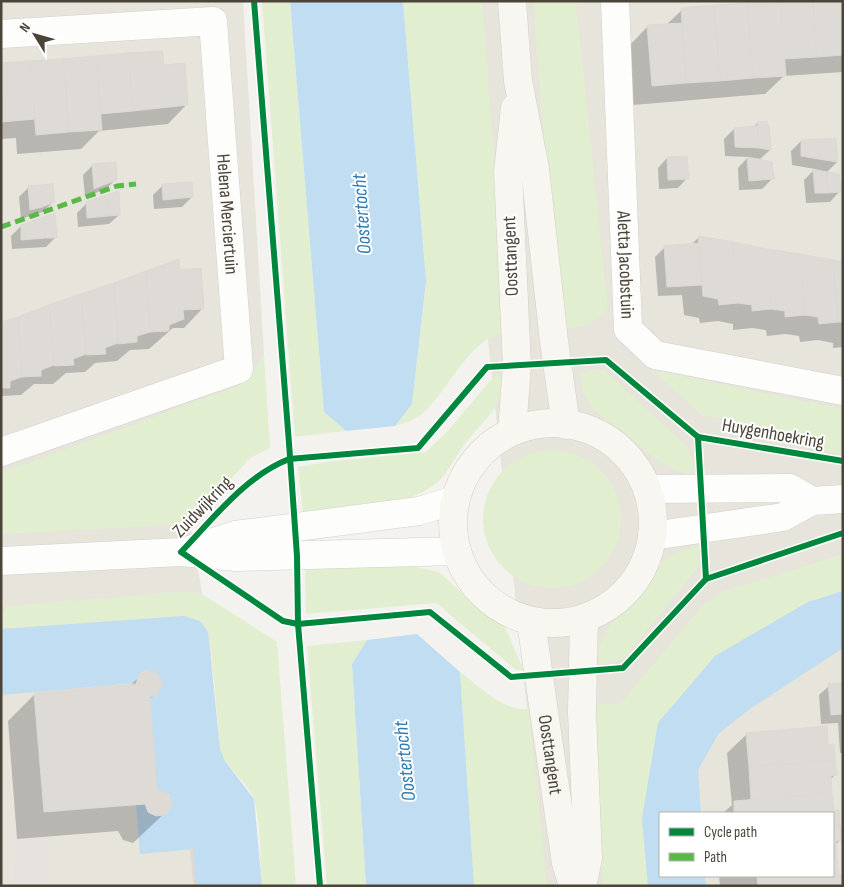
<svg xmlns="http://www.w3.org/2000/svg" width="844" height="887" viewBox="0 0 844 887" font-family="'Sofia Sans Condensed',sans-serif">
	<rect width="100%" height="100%" fill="#f4f2ee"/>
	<g fill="#e7e4dc" fill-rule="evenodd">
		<polygon points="1,1 243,1 264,354 190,524 210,637 227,886 1,886"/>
		<path d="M 452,1 L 843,1 L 843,886 L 546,886 ZM 660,813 L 833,813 L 833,876 L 660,876 Z"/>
	</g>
	<g fill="#e1eecf">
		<polygon points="262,1 290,1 324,412 346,431 295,437"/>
		<path d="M 403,1 L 482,1 L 508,332 C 470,335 449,391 423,413 C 414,420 406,423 395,426 L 412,404 L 426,281 Z"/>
		<path d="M 533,1 L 576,1 L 608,310 C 590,325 583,328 559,330 Z"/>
		<polygon points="264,354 270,448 250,458 190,524 1,534 1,473 238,386 256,368"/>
		<polygon points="591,370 604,370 688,447 692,459 693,471 687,474 671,468 647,453 619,428 594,411 583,392 580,374"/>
		<polygon points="652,370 843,409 843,454 727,433 724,418 703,416"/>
		<path d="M 496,374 L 506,378 C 497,416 485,417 464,445 C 456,456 449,470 440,480 C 431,489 415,496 403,500 L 303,512 L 298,467 L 327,462 L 426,452 L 446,433 Z"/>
		<circle cx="552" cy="519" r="69"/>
		<path d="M 699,545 L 699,566 L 624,659 L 597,664 C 599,631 617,617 637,593 C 645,584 652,571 661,563 C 672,553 685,549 699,545 Z"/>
		<polygon points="843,554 843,591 808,602 715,656 658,723 642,818 648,886 603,886 588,706 621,703 702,606 722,592"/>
		<polygon points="331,567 416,567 439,572 474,604 504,625 524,671 515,669 436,603 306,614 305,568"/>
		<path d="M 180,592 L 198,593 L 207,597 L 277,642 L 296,886 L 262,886 C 260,863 261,817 253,797 C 245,779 226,768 220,749 L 210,637 C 206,623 196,620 184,616 L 1,629 L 1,617 L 7,606 Z"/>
		<polygon points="367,640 352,664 366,886 327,886 307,646"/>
		<path d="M 460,672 C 479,686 504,712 529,709 L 547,886 L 474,886 Z"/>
	</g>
	<polygon fill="#e6e3df" points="44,822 49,886 15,886 11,825"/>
	<g fill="#c0ddf1">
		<polygon points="290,1 403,1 426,281 412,404 395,426 346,431 324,412"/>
		<polygon points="843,591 843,648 750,709 719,733 698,770 701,813 660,813 660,876 705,876 706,886 648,886 642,818 658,723 715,656 808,602"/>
		<path d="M 184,616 L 200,621 L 208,632 L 220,749 L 225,761 L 254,799 L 262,886 L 196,886 L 193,849 L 140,854 L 136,805 L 145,804 L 150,814 L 161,816 L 168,813 L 172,803 L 169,794 L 157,790 L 150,697 L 158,694 L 162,683 C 158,666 140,666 135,683 L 1,695 L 1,629 Z"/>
		<polygon points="417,634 460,672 474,886 366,886 352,664 367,640"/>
	</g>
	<g fill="#0003">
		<polygon points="843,1 843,72 784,76 765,94 633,105 629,46 648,26 666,25 682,10"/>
		<polygon points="1,65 163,67 187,104 168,124 99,131 81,149 17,154 16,138 1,139"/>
		<polygon points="757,123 770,150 759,160 772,179 762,189 739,190 738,168 748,157 725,156 724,139 734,129 753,128"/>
		<polygon points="801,141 837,162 826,173 839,192 830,202 806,203 804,180 815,169 792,165 791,151"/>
		<polygon points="667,158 687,178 678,188 659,189 658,168"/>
		<polygon points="93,165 116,179 106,189 85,197 83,175"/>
		<polygon points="163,185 192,197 182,207 154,209 153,195"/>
		<polygon points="29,187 53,202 43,212 21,219 19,197"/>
		<polygon points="87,203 119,215 109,224 78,227 77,213"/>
		<polygon points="21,226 56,237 46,247 12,249 11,236"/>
		<polygon points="699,237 843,264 843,347 833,348 833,343 818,340 800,342 799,336 785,334 767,336 766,330 752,328 733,330 733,324 718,321 700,323 699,318 684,315 682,295 658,296 655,257 665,247 691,245"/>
		<polygon points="179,271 203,308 184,328 173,328 149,349 130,350 117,361 95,363 85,372 66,373 53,384 34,384 21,395 1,396 1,323"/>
		<polygon points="140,676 159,689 149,700 156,791 168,810 133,843 123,840 118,831 17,839 8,721 35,694 130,686"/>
		<polygon points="843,685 843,753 840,753 838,723 821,724 819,695 829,686"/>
		<polygon points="747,734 827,746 835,775 830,780 832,812 838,812 840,840 835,845 838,877 843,886 720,885 719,876 833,876 833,813 723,813 732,805 727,753"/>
	</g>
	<g fill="#dedbd6" stroke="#dcd9d4">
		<polygon points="780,1 813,1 817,57 784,59"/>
		<polygon points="780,1 786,76 753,78 747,3"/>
		<polygon points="813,1 843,1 843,55 817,57"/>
		<polygon points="747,3 753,78 720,81 714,5"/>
		<polygon points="714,5 720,81 686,83 681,8"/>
		<polygon points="682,23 686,83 652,86 647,25"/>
		<polygon points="162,51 164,65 185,63 188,105 133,111 128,53"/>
		<polygon points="128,53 133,111 100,114 96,56"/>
		<polygon points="96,56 102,130 69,132 63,59"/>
		<polygon points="63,59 69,132 36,135 30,61"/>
		<polygon points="30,61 35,119 2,122 1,63"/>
		<polygon points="767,121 767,126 769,125 771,150 759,148 757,122"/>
		<polygon points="757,126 759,148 735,147 734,128"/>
		<polygon points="836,138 838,162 825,160 823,139"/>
		<polygon points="823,139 825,160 801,156 801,140"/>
		<polygon points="687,156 689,179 668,180 667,157"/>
		<polygon points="747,157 759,159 761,180 749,181"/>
		<polygon points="759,159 772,162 774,179 761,180"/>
		<polygon points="116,162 117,180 106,184 105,163"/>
		<polygon points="105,163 106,184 94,189 92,164"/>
		<polygon points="813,169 827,172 828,193 815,193"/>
		<polygon points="827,172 839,174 841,192 828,193"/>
		<polygon points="192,182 193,197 163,200 162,184"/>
		<polygon points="53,184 54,202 42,207 41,185"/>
		<polygon points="41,185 42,207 30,210 28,186"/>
		<polygon points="119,191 120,215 108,216 107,195"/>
		<polygon points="107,195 108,216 87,218 86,202"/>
		<polygon points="55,213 57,238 45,238 44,217"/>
		<polygon points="44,217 45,238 21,240 21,225"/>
		<polygon points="698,236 733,242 738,303 719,305 718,299 703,296"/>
		<polygon points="733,242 766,249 771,309 752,311 752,305 738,303"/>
		<polygon points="699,243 702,285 667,287 664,246"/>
		<polygon points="766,249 800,254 805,315 785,317 785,311 771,309"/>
		<polygon points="800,254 833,260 838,322 819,324 818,317 805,315"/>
		<polygon points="179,259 180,270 201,268 204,309 183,310 184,319 169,325 169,331 150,332 146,271"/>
		<polygon points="833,260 843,262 843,322 838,322"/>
		<polygon points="146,271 150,332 137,336 137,342 118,344 114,283"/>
		<polygon points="114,283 118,343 105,348 106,354 86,355 81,294"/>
		<polygon points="81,294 86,354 73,359 74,365 54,366 49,305"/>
		<polygon points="49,305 54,365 41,370 41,376 22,377 18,317"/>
		<polygon points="18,317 22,377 10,381 10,388 1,388 1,322"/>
		<polygon points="150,670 159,675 162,681 159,692 150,697 157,790 165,792 170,797 172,803 169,811 163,815 156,816 148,812 145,804 44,812 34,693 136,684 139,675"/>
		<polygon points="843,683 843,714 831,715 828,684"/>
		<polygon points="827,726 828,745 834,744 835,760 749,767 746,733"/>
		<polygon points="835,760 837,775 831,776 832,793 751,800 749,767"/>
		<polygon points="832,793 834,811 839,810 840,825 833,826 833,813 734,813 734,801"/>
		<polygon points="840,825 842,840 836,841 837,858 833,859 833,826"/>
		<polygon points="193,849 196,886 194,886 191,850"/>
		<polygon points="837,858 839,876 843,875 843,886 758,886 757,876 833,876 833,859"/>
	</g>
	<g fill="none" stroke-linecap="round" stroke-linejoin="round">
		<g stroke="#d2d0cb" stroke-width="29">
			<g id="street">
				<path id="s1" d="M 615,1 L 628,329 L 655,355 L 843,391"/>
				<path id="s2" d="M 1,34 L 213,21 L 239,369 L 1,452"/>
				<polyline points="647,489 790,488 812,501"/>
				<polyline points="652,536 783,517 812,501 843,499"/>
				<polyline points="192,549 235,535 419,511 455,500"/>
				<polyline points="1,561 181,552 236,557 457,551"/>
			</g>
		</g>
		<g stroke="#d3cfc5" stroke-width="29">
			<g id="secondary">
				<polyline points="512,1 518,81 535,169 554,341 566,425"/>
				<circle cx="553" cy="523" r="100"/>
				<polyline points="512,431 517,366 508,172 515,108"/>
				<path id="s3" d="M 531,622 L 566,863 L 573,886"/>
				<polyline points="582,886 588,858 582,712 584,619"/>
			</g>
		</g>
		<use href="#street" stroke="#fdfdfc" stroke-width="28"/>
		<use href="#secondary" stroke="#f7f6f1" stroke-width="28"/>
		<polyline stroke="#58b947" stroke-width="5" stroke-dasharray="10 5" stroke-linecap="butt" points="1,227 117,186 136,184"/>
		<g stroke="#fff" stroke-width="9">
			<g id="cycleway">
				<polyline points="254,1 289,443 297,556 298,624 320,886"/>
				<path d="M 606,360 L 698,437 L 706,579 L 623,668 L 511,677 L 430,612 L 298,624 L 283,621 L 181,552 C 214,518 244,477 289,459 L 418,448 L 487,367 Z"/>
				<polyline points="698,437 843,461"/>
				<polyline points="706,579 843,533"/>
			</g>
		</g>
		<use href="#cycleway" stroke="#00873e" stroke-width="6"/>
	</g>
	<g text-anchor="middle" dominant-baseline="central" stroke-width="4" stroke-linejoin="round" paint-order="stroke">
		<g font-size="19" fill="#4b4439" stroke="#fff">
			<text stroke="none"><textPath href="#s2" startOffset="406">Helena Merciertuin</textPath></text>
			<text transform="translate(511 256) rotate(-92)">Oosttangent</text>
			<text stroke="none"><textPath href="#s1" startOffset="264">Aletta Jacobstuin</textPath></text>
			<text transform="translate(773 434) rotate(10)">Huygenhoekring</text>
			<text transform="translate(203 507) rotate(-46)">Zuidwijkring</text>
			<text stroke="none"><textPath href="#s3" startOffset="134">Oosttangent</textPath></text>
		</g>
		<g font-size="20" font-style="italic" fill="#2e7ab2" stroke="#fff">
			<text transform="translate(362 214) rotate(-94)">Oostertocht</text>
			<text transform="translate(405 761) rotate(-96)">Oostertocht</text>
		</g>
	</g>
	<rect width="844" height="887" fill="none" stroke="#4b4439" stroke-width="5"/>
	<rect x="659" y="812" width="175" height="65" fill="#ffffff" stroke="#b7b4b0"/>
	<rect x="669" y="828" width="25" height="8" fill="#00873e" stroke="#b7b4b0"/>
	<text x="704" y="837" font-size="15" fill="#4b4439">Cycle path</text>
	<rect x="669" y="853" width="25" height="8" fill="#58b947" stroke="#b7b4b0"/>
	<text x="704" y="862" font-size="15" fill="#4b4439">Path</text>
	<g transform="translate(35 35) rotate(307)" stroke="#ffffff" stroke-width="4" paint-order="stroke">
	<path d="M0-4L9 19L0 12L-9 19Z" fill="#4b4439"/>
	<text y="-8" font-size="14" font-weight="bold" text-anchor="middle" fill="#4b4439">N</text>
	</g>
</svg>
